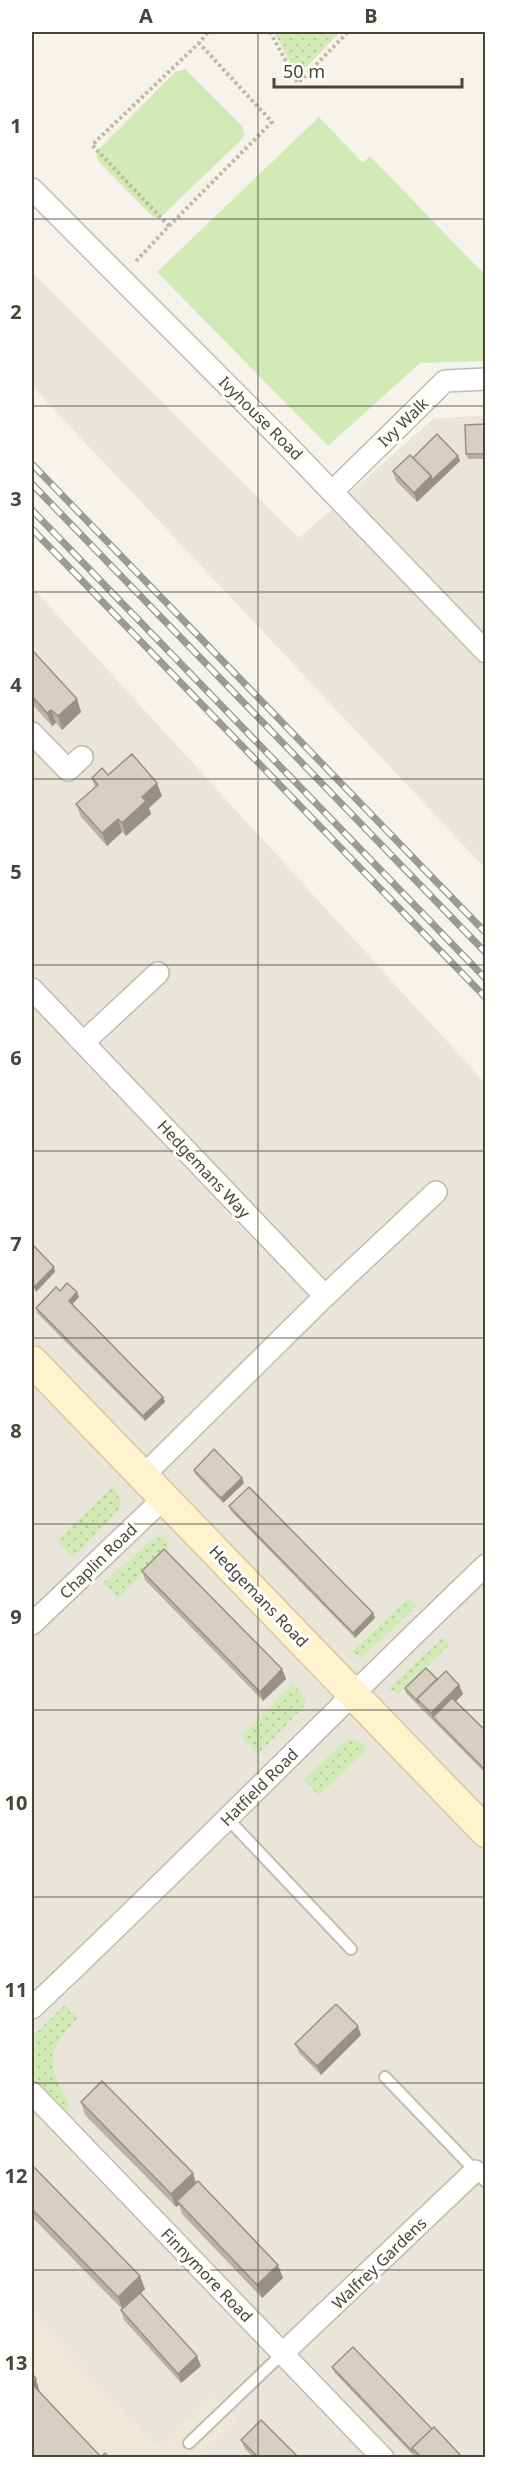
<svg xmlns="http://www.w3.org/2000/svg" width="517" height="2489" viewBox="0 0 517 2489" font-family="'Noto Sans',sans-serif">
	<defs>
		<pattern id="grass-dots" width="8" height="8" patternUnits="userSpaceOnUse" patternTransform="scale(1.5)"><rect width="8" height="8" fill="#d2eab5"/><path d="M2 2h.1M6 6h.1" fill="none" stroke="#b6ca9c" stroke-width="1.8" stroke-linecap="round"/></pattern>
	</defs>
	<rect width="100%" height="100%" fill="#f6f3ec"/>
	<g fill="#eae5da">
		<polygon points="32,272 299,538 433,419 485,415 485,868 32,386"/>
		<polygon points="32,587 485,1083 485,2457 32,2457"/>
	</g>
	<polygon fill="#efe8d6" points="32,2314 158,2447 214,2397 237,2420 199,2457 32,2457"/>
	<g fill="url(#grass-dots)">
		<polygon points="274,32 340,32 301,73 295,72"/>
		<polygon points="112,1487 120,1496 120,1509 73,1558 57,1540"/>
		<polygon points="155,1537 164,1538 170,1547 118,1598 103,1583"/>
		<polygon points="408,1598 416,1606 363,1657 351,1653"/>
		<polygon points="443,1637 450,1644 400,1693 388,1689"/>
		<polygon points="293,1683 306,1701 304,1706 258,1755 241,1736"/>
		<polygon points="347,1739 358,1740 367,1749 319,1796 304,1779"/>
		<path d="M 65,2005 L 78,2018 C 44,2055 47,2064 70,2106 L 60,2117 L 32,2089 L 32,2037 Z"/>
	</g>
	<g fill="#d2eab5">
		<polygon points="185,69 242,126 244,134 242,139 163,215 159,218 153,217 98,161 96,152 175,72"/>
		<polygon points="319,117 363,163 370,156 486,276 485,361 420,363 328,446 157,272"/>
	</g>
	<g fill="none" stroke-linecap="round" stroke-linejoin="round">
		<g stroke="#c2bbae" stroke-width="14">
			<g id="lane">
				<polyline points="227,1818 351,1949"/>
				<polyline points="385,2077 486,2182"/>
				<polyline points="189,2443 282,2354"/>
			</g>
		</g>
		<g stroke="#c2bbae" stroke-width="24">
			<g id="street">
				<polyline points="32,189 284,442 486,652"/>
				<polyline points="332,492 445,381 486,379"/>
				<polyline points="32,733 68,770 82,757"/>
				<polyline points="32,989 325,1296"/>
				<polyline points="84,1042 158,973"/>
				<polyline points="143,1476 325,1296 436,1192"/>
				<polyline points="32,1624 164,1498"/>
				<path d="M 32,2008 C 186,1863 333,1711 486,1565"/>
				<polyline points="32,2093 383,2458"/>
				<polyline points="282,2354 475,2171"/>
			</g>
		</g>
		<g stroke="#d6c79b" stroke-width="33">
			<polyline id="secondary" points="32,1361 486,1832"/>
		</g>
		<g stroke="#c4b79f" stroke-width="4" stroke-dasharray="3 3" stroke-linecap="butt">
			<polyline points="270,32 298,83 348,32"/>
			<polyline points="169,226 272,122 199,43"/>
			<polyline points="136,261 169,226 92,145 199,43 208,32"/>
		</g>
		<use href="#lane" stroke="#fff" stroke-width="10"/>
		<use href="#street" stroke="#fff" stroke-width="21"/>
		<use href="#secondary" stroke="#fff3cd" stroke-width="30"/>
		<g stroke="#9a9a9a" stroke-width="7">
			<g id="rail">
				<polyline points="32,464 486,933"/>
				<polyline points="32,484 486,953"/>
				<polyline points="32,510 486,979"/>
				<polyline points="32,529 486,998"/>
			</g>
		</g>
		<use href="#rail" stroke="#fff" stroke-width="4.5" stroke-dasharray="14" stroke-linecap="butt"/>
	</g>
	<g fill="#bab2a6">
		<polygon points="486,424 486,459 468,459 466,454"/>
		<polygon points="458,456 460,461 417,502 396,481 393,471 413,458"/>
		<polygon points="32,650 77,699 81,712 62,730 56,723 52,726 32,704"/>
		<polygon points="108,775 162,796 149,808 151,814 126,836 122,832 107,846 81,817 76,804 95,787 92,778"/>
		<polygon points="60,1291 77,1292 79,1297 72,1304 163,1397 165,1402 145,1421 37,1313 36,1308"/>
		<polygon points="194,1470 242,1478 244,1483 223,1503 195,1474"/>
		<polygon points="229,1506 373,1613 375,1618 355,1638 231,1511"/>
		<polygon points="142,1571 282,1669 286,1679 263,1701 145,1580"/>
		<polygon points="437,1679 459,1685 463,1694 456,1701 486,1731 486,1774 406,1693 405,1688"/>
		<polygon points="361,2035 321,2075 299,2053 295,2044"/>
		<polygon points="81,2102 193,2173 196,2183 283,2278 262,2298 182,2214 179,2205 176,2207 85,2115"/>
		<polygon points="32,2165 140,2276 145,2289 141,2293 201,2366 181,2383 124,2320 121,2310 122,2309 32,2217"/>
		<polygon points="332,2367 432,2429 462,2457 415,2457 414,2455 414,2456 334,2372"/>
		<polygon points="241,2440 298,2457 253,2457 245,2449"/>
	</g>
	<g fill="#979187">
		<polygon points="458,456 460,461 417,502 414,493 431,476"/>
		<polygon points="77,699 81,712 62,730 58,716"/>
		<polygon points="51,710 56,723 52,726 47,713"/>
		<polygon points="157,783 162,796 149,808 151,814 126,836 122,823 142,797"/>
		<polygon points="118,819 122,832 107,846 102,833"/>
		<polygon points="54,1267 55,1272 36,1292 34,1287"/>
		<polygon points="77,1292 79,1297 71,1306 69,1301"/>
		<polygon points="163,1397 165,1402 145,1421 143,1416"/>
		<polygon points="242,1478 244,1483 223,1503 221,1498"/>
		<polygon points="373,1613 375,1618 355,1638 353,1633"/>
		<polygon points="282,1669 286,1679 263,1701 260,1692"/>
		<polygon points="459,1685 463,1694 436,1721 433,1717 431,1713"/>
		<polygon points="358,2026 361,2035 321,2075 317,2066"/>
		<polygon points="193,2173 197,2187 177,2201 179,2205 176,2207 171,2194"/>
		<polygon points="278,2265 283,2278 262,2298 257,2285"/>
		<polygon points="140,2276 145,2289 123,2310 118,2297"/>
		<polygon points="197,2356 201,2366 181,2383 178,2374"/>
		<polygon points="36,2379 40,2393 36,2397 32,2384"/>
	</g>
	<g fill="#d8cfc1" stroke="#979187" stroke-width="1.5">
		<polygon points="486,424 486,454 466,454 465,425"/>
		<polygon points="437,434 458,456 432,480 431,476 413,458"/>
		<polygon points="410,455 431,476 414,493 393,471"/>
		<polygon points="32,650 77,699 58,716 51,710 47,713 32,696"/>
		<polygon points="132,754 157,783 142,797 146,801 122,823 118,819 102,833 76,804 98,785 92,778 102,768 108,775"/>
		<polygon points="32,1244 54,1267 34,1287 32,1284"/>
		<polygon points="67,1283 77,1292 69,1301 163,1397 143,1416 36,1308 56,1287 60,1291"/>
		<polygon points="214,1449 242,1478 221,1498 194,1470"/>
		<polygon points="249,1487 373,1613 353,1633 229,1506"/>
		<polygon points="164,1549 282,1669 260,1692 142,1571"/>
		<polygon points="426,1668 437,1679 417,1699 419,1703 405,1688"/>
		<polygon points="446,1671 459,1685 431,1713 417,1699"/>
		<polygon points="452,1698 486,1731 486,1771 433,1717"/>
		<polygon points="336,2004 358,2026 317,2066 295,2044"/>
		<polygon points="102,2081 193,2173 171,2194 81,2102"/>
		<polygon points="32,2165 140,2276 118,2297 32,2209"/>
		<polygon points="198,2181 278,2265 257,2285 177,2201"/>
		<polygon points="140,2293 197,2356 178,2374 121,2310"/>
		<polygon points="353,2347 432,2429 412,2448 413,2449 412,2451 332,2367"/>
		<polygon points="32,2373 36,2379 32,2384"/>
		<polygon points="32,2384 101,2457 105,2453 109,2457 32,2457"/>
		<polygon points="261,2420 298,2457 258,2457 241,2440"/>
		<polygon points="434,2427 462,2457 421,2457 412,2448"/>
	</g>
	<path fill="none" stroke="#4b4439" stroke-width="1.5" stroke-opacity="0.55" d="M 258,32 L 258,2458M 32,219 L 486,219M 32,406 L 486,406M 32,592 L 486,592M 32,779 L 486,779M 32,965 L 486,965M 32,1151 L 486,1151M 32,1338 L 486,1338M 32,1524 L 486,1524M 32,1710 L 486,1710M 32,1897 L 486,1897M 32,2083 L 486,2083M 32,2270 L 486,2270"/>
	<g text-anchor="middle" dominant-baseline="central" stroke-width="6" stroke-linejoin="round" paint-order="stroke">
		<g font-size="16" fill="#4b4439" stroke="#fff">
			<text transform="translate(261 418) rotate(45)">Ivyhouse Road</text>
			<text transform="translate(403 422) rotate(-44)">Ivy Walk</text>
			<text transform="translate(204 1169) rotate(47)">Hedgemans Way</text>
			<text transform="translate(98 1561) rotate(-44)">Chaplin Road</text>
			<text transform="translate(259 1596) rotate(46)">Hedgemans Road</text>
			<text transform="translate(259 1787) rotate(-45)">Hatfield Road</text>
			<text transform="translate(379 2263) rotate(-44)">Walfrey Gardens</text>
			<text transform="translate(207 2275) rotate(46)">Finnymore Road</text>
		</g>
	</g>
	<rect width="517" height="2489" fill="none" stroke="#ffffff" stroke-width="66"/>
	<path d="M274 78v9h188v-9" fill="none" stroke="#4b4439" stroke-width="3"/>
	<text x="283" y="78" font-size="18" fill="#4b4439" stroke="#ffffff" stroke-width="4.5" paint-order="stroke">50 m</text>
	<rect x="33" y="33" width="451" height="2423" fill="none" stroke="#4b4439" stroke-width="2"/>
	<g font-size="20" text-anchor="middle" font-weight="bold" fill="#4b4439">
		<text x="146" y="23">A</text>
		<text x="371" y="23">B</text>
		<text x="16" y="133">1</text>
		<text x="16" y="319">2</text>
		<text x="16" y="506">3</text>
		<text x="16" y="692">4</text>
		<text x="16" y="879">5</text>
		<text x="16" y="1065">6</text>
		<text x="16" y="1251">7</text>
		<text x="16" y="1438">8</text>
		<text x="16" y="1624">9</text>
		<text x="16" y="1810">10</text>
		<text x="16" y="1997">11</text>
		<text x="16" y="2183">12</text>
		<text x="16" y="2370">13</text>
	</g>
</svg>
